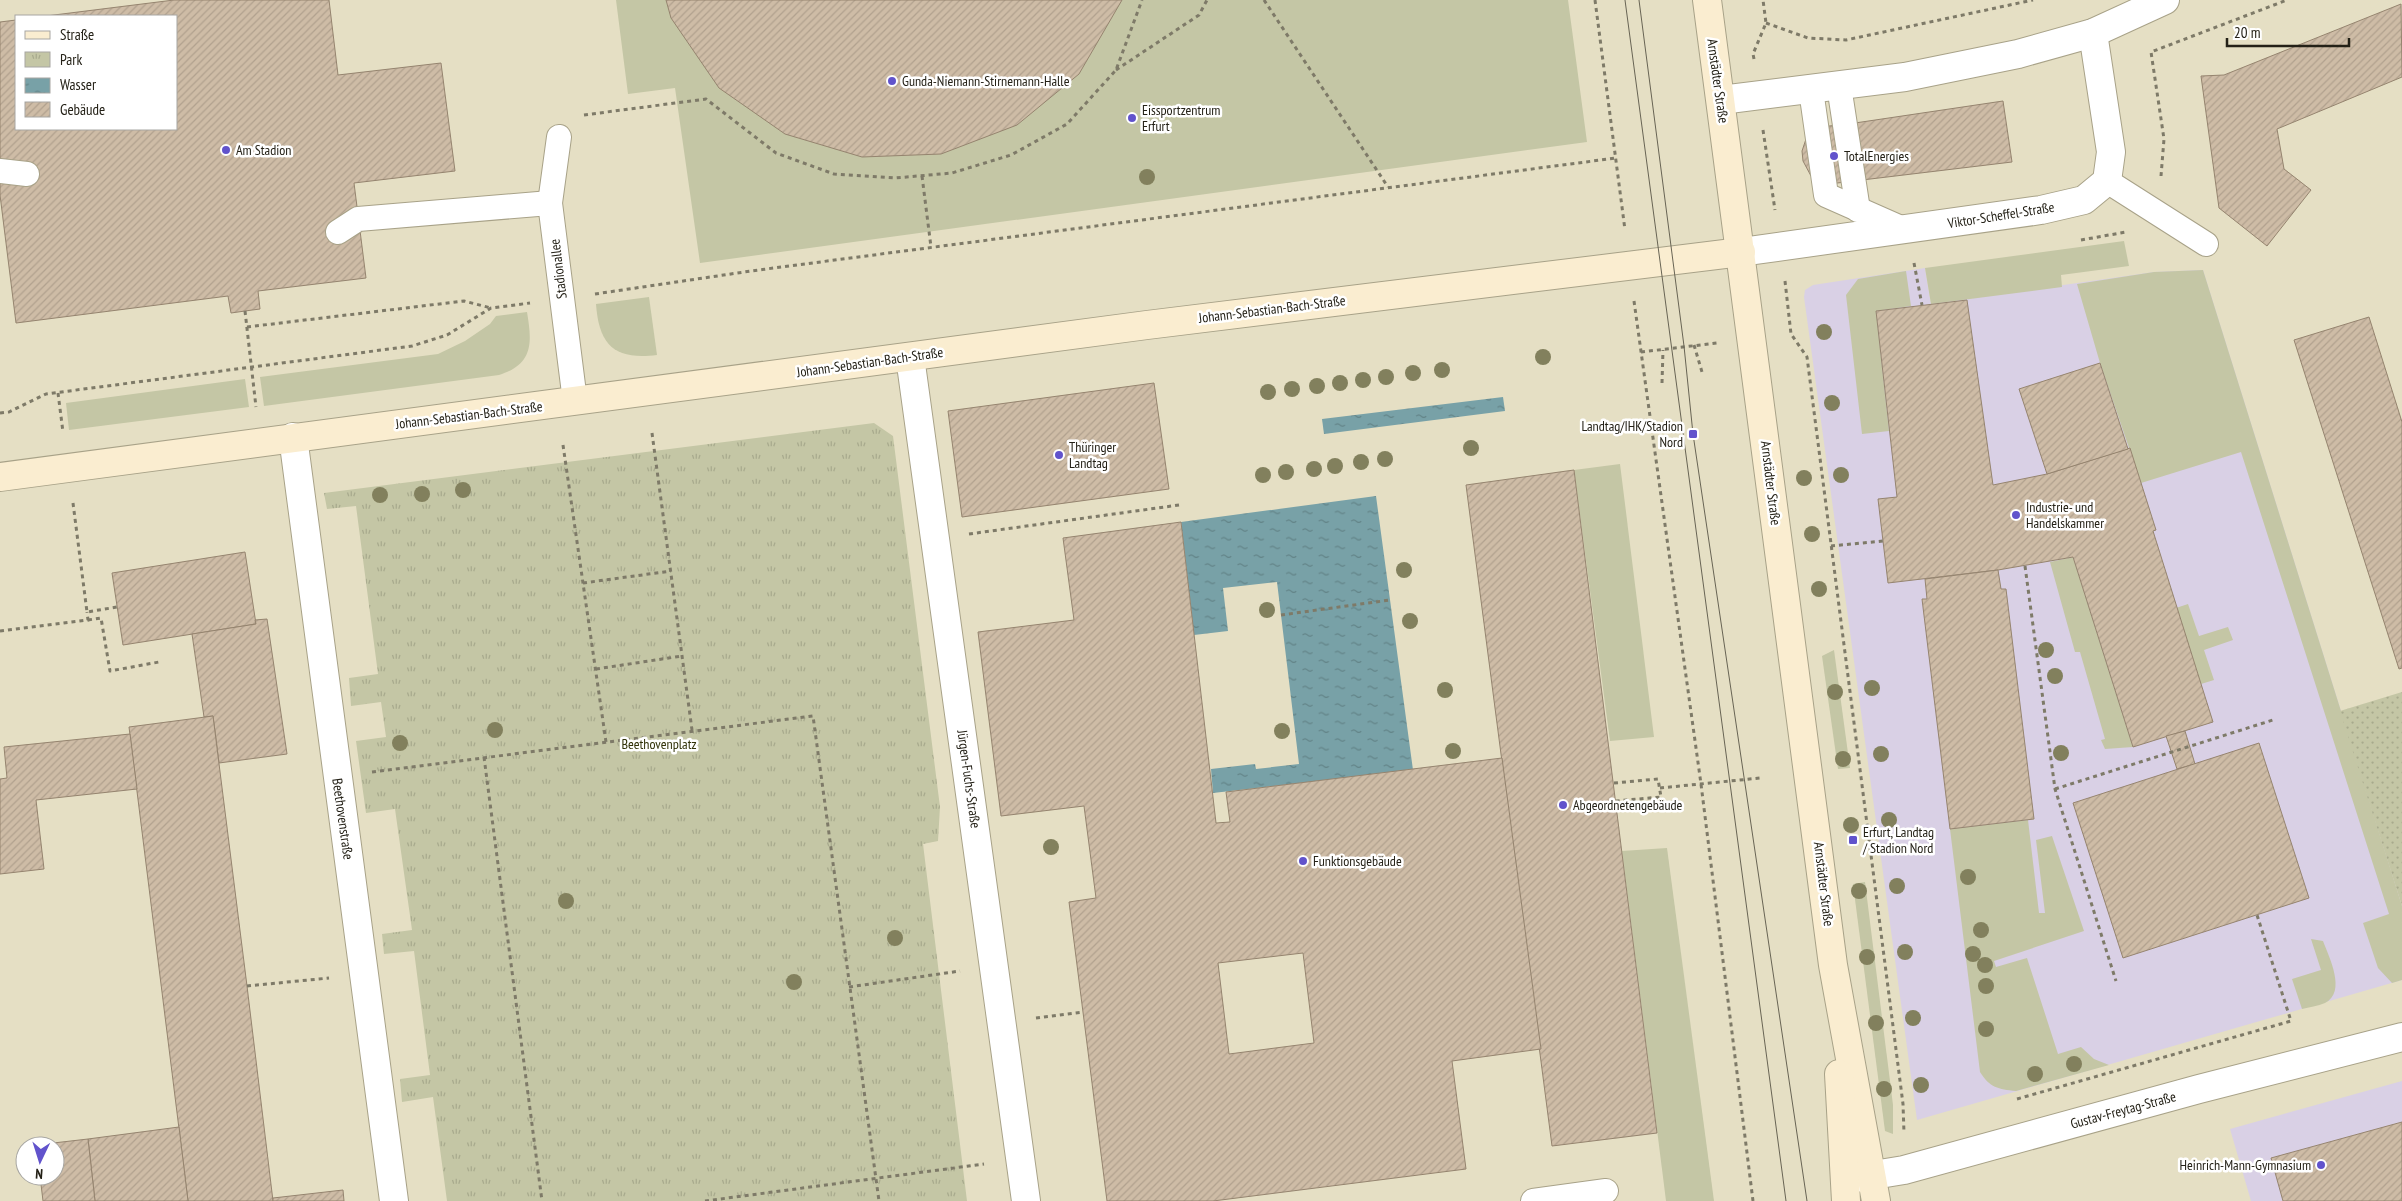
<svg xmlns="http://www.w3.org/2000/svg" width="2402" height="1201" viewBox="0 0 2402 1201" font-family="'PT Sans Narrow',sans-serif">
	<defs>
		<pattern id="park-tufts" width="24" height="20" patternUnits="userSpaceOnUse" patternTransform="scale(1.25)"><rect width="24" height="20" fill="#c4c6a5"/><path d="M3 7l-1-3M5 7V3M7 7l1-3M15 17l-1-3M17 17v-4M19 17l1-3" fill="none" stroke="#a8aa8d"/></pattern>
		<pattern id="garden-dots" width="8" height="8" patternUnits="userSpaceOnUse" patternTransform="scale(1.25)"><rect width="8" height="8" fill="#c4c6a5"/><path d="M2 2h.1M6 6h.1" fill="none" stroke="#a8aa8d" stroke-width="1.8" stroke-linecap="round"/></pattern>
		<pattern id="water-ripples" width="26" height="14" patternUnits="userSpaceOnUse" patternTransform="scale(1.25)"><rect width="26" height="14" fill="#78a1a7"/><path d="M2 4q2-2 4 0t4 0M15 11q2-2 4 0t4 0" fill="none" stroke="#628387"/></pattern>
		<pattern id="building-hatch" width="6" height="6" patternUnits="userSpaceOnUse" patternTransform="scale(1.25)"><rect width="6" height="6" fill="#cebca6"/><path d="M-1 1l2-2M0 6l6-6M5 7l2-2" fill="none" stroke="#b1a18e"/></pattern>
	</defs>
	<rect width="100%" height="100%" fill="#e5dfc4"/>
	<g fill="#d9d0e5">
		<polygon points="1925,268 1931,304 2154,272 2203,270 2402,906 2402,980 1917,1120 1804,297 1805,290 1813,285"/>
		<polygon points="2402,1081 2402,1201 2251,1201 2230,1129"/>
	</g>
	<g fill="#c4c6a5">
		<polygon points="616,0 1568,0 1587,142 700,263 675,88 628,94"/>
		<polygon points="2124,241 2129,266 2061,275 2062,287 1931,304 1925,268"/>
		<polygon points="2203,270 2402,906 2402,980 2392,983 2378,968 2363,923 2389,914 2241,452 2141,483 2100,363 2077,284 2154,272"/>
		<polygon points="1906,271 1911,306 1876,311 1889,431 1862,434 1846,295 1858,279"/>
		<path d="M 649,297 L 657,355 C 615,360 599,346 596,304 Z"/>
		<path d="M 527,312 C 532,342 534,364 499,375 L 264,406 L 260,377 L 438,354 L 465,341 L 490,324 L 496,316 Z"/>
		<polygon points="245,379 249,407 69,430 66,403"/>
		<polygon points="1620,464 1654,737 1610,741 1574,470"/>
		<polygon points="2073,557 2133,747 2105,749 2101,740 2105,739 2080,652 2075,652 2050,562"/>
		<polygon points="2188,604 2199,636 2228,627 2233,640 2204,650 2214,680 2201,684 2176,608"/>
		<polygon points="1834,650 1850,768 1838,769 1822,656"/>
		<path d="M 2028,820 L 2039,913 L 2045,913 L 2036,840 L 2052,836 L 2084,931 L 1994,961 L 1996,967 L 2027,958 L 2058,1054 L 2081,1047 L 2094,1059 L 2109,1065 L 2016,1091 C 1998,1089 1990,1088 1980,1072 L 1950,829 Z"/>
		<polygon points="1667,848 1714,1201 1666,1201 1622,851"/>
		<polygon points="1865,882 1893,1105 1893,1134 1885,1131 1853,884"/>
		<path d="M 2311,939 L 2323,941 C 2329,957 2347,992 2325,1003 C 2318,1006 2309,1007 2302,1009 L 2292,979 L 2321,970 Z"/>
	</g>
	<polygon fill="url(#park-tufts)" points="874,423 893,436 940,807 938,841 923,844 967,1201 447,1201 433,1097 402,1102 400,1079 430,1075 414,951 384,954 382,934 412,930 395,809 366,813 356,741 386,737 381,702 351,706 349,678 378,674 356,506 327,509 324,493"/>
	<polygon fill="url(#garden-dots)" points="2402,692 2402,906 2340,711"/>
	<g fill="url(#water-ripples)">
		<polygon points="1503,397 1505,411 1324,434 1322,419"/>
		<polygon points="1376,496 1413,770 1213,793 1211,769 1255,764 1256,769 1299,764 1277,582 1223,588 1228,631 1194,635 1181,522"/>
	</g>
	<g fill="url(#building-hatch)" stroke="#95846f" fill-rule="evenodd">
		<polygon points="174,0 329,0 338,75 441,63 455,171 354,183 366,278 258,291 260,309 245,311 231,313 228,296 16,323 0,195 0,22 16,20 16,129 176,129 176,16 46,16"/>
		<polygon points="666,0 1122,0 1079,74 1017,125 941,154 862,157 785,134 719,88 671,18"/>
		<polygon points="2401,4 2402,77 2277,129 2284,169 2311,190 2267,246 2219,208 2201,76 2224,75"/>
		<polygon points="2003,101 2012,162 1862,180 1855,123"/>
		<polygon points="1855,123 1862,180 1829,184 1811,176 1803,161 1802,151 1807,136 1821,127"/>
		<polygon points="1967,300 1993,485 2047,474 2130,448 2156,530 2153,531 2213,722 2133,747 2073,557 1998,570 1888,583 1878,499 1897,497 1876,311"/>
		<polygon points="2369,317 2402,422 2402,668 2399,669 2294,340"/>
		<polygon points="2100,363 2128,449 2047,474 2019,389"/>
		<polygon points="1154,383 1169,489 962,517 948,411"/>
		<polygon points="1574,470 1657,1133 1552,1146 1466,485"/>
		<path d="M 1181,522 L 1216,823 L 1230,822 L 1226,792 L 1502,758 L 1541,1049 L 1452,1061 L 1466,1169 L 1213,1201 L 1107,1201 L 1069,902 L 1096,898 L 1084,806 L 1001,816 L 978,632 L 1074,620 L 1063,538 ZM 1303,953 L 1314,1043 L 1229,1054 L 1218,963 Z"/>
		<polygon points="245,552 256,624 123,645 112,573"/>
		<polygon points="1998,570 2001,589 2006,589 2034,819 1950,829 1922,599 1927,599 1925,579"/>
		<polygon points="267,619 287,754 219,763 213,716 204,717 192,634 256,624 255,620"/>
		<polygon points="213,716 247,986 273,1201 188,1201 129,727"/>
		<polygon points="2185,731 2195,764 2177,769 2166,736"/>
		<polygon points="130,734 137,789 36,800 44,869 0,874 0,779 7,778 4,747"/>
		<polygon points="2259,743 2309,898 2123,958 2073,803"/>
		<polygon points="2402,1122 2402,1201 2283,1201 2271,1158"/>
		<polygon points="179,1127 188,1201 95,1201 88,1139"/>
		<polygon points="88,1139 95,1201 43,1201 40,1176 55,1176 55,1146 36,1145"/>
		<polygon points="343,1190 344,1201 273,1201 273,1198"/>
	</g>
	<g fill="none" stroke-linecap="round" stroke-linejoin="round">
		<g stroke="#a8a288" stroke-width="26">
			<g id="lane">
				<polyline points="1839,86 1858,210"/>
				<polyline points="1811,90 1826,195 1903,229"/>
				<polyline points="559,137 550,203 575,401"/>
				<polyline points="0,171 27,174"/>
				<polyline points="2107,181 2206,244"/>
				<polyline points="338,232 358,219 550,203"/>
				<polyline points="1533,1201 1606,1191"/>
			</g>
		</g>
		<g stroke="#a8a288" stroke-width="30">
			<g id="street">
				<polyline points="1721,100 1905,77 2018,54 2093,33 2165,0"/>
				<polyline points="1741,252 2041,210 2084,200 2107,181 2111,152 2093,33"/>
				<polyline points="910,357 1026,1201"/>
				<polyline points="293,437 394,1201"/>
				<polyline points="1849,1179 1904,1170 2199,1089 2402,1037"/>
			</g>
		</g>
		<g stroke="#a8a288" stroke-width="30">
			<g id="secondary">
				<polyline points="1707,0 1833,965 1876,1201"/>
				<polyline points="0,477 1147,325 1741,252"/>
				<polyline points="1839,1074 1846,1201"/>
			</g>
		</g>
		<g stroke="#7e7a68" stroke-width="3" stroke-dasharray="4 4" stroke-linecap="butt">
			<polyline points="1264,0 1388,187"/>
			<polyline points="1595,0 1625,230"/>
			<polyline points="1766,23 1808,38 1846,40 2033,0"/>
			<polyline points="1754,59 1753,54 1766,23 1763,0"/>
			<polyline points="1116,70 1199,15 1207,0"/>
			<polyline points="584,115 706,99 776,153 834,174 895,178 952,173 1011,155 1067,124 1116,70 1142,0"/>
			<polyline points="1763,130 1775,210"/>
			<polyline points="922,176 931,247"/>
			<polyline points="2161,176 2164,139 2151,52 2287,0"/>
			<polyline points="2081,240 2126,232"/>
			<polyline points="1914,263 1922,305"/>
			<polyline points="1785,281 1791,334 1807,357 1903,1104 1904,1133"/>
			<polyline points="595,294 751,271 1616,158"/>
			<polyline points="1634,301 1701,784 1753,1201"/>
			<polyline points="245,311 256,407"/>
			<polyline points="247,327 464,301 491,308"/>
			<polyline points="1694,345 1702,372"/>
			<polyline points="1641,352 1717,343"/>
			<polyline points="1662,383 1663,350"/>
			<polyline points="58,393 63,432"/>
			<polyline points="0,413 9,412 46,394 412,346 447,335 491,308 530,303"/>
			<polyline points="652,433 692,730"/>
			<polyline points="563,445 606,742"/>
			<polyline points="73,503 87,612 117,607"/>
			<polyline points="969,534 1179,505"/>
			<polyline points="1831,546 1883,541"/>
			<polyline points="2025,566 2055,789 2116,981"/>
			<polyline points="583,583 671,571"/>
			<polyline points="1281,615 1390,600"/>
			<polyline points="88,620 101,618 110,671 159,662"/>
			<polyline points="0,631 88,620 87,612"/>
			<polyline points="596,669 682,656"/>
			<polyline points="484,757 542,1201"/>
			<polyline points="372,772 813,716 879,1201"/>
			<polyline points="1614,783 1658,779 1661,797 1616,801"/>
			<polyline points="1660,788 1760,778"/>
			<polyline points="2055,789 2276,719"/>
			<polyline points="247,986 329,978"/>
			<polyline points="849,987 960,971"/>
			<polyline points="1036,1018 1083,1012"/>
			<polyline points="2017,1099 2291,1021 2257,915"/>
			<polyline points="705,1201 984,1164"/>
		</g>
		<use href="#lane" stroke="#fff" stroke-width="24"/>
		<use href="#street" stroke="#fff" stroke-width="28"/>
		<use href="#secondary" stroke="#faedd0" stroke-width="28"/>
		<g stroke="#686454" stroke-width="1">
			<polyline points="1625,0 1786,1201"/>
			<polyline points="1639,0 1684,346 1693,434 1807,1201"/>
		</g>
	</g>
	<g fill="#82805d">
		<circle cx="1147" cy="177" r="8"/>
		<circle cx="1824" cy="332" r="8"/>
		<circle cx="1543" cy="357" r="8"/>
		<circle cx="1442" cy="370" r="8"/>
		<circle cx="1413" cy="373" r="8"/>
		<circle cx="1386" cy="377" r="8"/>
		<circle cx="1363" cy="380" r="8"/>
		<circle cx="1340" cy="383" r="8"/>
		<circle cx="1317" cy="386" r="8"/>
		<circle cx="1292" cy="389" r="8"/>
		<circle cx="1268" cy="392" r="8"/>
		<circle cx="1832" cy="403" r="8"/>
		<circle cx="1471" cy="448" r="8"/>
		<circle cx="1385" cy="459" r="8"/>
		<circle cx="1361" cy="462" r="8"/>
		<circle cx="1335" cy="466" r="8"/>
		<circle cx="1314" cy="469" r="8"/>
		<circle cx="1286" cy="472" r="8"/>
		<circle cx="1263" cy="475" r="8"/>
		<circle cx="1841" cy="475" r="8"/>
		<circle cx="1804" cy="478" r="8"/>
		<circle cx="463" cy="490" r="8"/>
		<circle cx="422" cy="494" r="8"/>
		<circle cx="380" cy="495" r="8"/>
		<circle cx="1812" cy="534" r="8"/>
		<circle cx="1404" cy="570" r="8"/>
		<circle cx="1819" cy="589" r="8"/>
		<circle cx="1267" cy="610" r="8"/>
		<circle cx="1410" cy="621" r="8"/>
		<circle cx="2046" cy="650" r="8"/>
		<circle cx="2055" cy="676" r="8"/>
		<circle cx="1872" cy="688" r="8"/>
		<circle cx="1445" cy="690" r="8"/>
		<circle cx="1835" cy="692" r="8"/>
		<circle cx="495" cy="730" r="8"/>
		<circle cx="1282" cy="731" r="8"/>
		<circle cx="400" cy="743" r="8"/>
		<circle cx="1453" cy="751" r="8"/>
		<circle cx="2061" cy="753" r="8"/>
		<circle cx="1881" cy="754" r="8"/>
		<circle cx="1843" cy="759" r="8"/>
		<circle cx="1889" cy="820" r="8"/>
		<circle cx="1851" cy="825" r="8"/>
		<circle cx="1051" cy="847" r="8"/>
		<circle cx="1968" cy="877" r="8"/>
		<circle cx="1897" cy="886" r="8"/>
		<circle cx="1859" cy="891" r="8"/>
		<circle cx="566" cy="901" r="8"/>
		<circle cx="1981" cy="930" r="8"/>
		<circle cx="895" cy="938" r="8"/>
		<circle cx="1905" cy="952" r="8"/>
		<circle cx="1973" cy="954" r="8"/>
		<circle cx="1867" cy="957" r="8"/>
		<circle cx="1985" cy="965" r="8"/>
		<circle cx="794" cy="982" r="8"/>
		<circle cx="1986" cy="986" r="8"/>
		<circle cx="1913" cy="1018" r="8"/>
		<circle cx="1876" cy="1023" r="8"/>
		<circle cx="1986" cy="1029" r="8"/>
		<circle cx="2074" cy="1064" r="8"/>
		<circle cx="2035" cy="1074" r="8"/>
		<circle cx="1921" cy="1085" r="8"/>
		<circle cx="1884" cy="1089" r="8"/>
	</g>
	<g fill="#6153cc" stroke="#fff" stroke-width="2">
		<circle cx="892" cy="81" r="5"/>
		<circle cx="1132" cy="118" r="5"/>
		<circle cx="226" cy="150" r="5"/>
		<circle cx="1834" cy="156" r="5"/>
		<rect x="1688" y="429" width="10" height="10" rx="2.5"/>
		<circle cx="1059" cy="455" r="5"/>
		<circle cx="2016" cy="515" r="5"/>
		<circle cx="1563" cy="805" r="5"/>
		<rect x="1848" y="835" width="10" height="10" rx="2.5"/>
		<circle cx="1303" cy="861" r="5"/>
		<circle cx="2321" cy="1165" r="5"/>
	</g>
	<g text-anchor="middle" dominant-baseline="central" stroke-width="5" stroke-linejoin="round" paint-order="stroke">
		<g font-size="14" fill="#242117" stroke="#fff" text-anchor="start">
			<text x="902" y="81">Gunda-Niemann-Stirnemann-Halle</text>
			<text x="1142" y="110">Eissportzentrum<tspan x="1142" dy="16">Erfurt</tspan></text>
			<text x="236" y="150">Am Stadion</text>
			<text x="1844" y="156">TotalEnergies</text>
			<text x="1683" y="426" text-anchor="end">Landtag/IHK/Stadion<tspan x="1683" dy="16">Nord</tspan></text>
			<text x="1069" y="447">Thüringer<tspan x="1069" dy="16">Landtag</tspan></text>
			<text x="2026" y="507">Industrie- und<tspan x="2026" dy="16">Handelskammer</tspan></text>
			<text x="1573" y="805">Abgeordnetengebäude</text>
			<text x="1863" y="832">Erfurt, Landtag<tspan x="1863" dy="16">/ Stadion Nord</tspan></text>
			<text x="1313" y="861">Funktionsgebäude</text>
			<text x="2311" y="1165" text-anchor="end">Heinrich-Mann-Gymnasium</text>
		</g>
		<g font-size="14" fill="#242117" stroke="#fff">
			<text transform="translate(1718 81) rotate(82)">Arnstädter Straße</text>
			<text transform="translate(2001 215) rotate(-9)">Viktor-Scheffel-Straße</text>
			<text transform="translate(558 269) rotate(-97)">Stadionallee</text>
			<text transform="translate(1272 309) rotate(-7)">Johann-Sebastian-Bach-Straße</text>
			<text transform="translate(870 362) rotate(-8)">Johann-Sebastian-Bach-Straße</text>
			<text transform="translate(469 415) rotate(-7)">Johann-Sebastian-Bach-Straße</text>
			<text transform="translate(1771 483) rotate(83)">Arnstädter Straße</text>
			<text transform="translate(969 779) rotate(82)">Jürgen-Fuchs-Straße</text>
			<text transform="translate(343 819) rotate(82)">Beethovenstraße</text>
			<text transform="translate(1824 884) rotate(83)">Arnstädter Straße</text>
			<text transform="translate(2123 1110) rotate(-15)">Gustav-Freytag-Straße</text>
		</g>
		<g font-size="14" fill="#313208" stroke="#fff">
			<text x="659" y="744">Beethovenplatz</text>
		</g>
	</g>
	<rect x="15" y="15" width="162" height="115" fill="#ffffff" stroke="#a7a6a2"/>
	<rect x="25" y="31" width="25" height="8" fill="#faedd0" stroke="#a7a6a2"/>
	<text x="60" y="40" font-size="15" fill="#242117">Straße</text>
	<rect x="25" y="52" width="25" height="15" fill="url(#park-tufts)" stroke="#a7a6a2"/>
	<text x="60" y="65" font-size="15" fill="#242117">Park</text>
	<rect x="25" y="78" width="25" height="15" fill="url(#water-ripples)" stroke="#a7a6a2"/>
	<text x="60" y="90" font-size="15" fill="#242117">Wasser</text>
	<rect x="25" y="102" width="25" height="15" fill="url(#building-hatch)" stroke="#a7a6a2"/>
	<text x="60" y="115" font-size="15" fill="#242117">Gebäude</text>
	<g transform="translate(40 1161) rotate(184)"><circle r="24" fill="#ffffff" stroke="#a7a6a2"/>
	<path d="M0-4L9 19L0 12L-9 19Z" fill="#6153cc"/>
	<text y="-8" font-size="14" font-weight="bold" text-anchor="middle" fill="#242117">N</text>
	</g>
	<path d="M2227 38v8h122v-8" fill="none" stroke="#242117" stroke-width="2.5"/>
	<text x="2234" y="38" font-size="15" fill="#242117" stroke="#ffffff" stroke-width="4" paint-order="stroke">20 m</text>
</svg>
